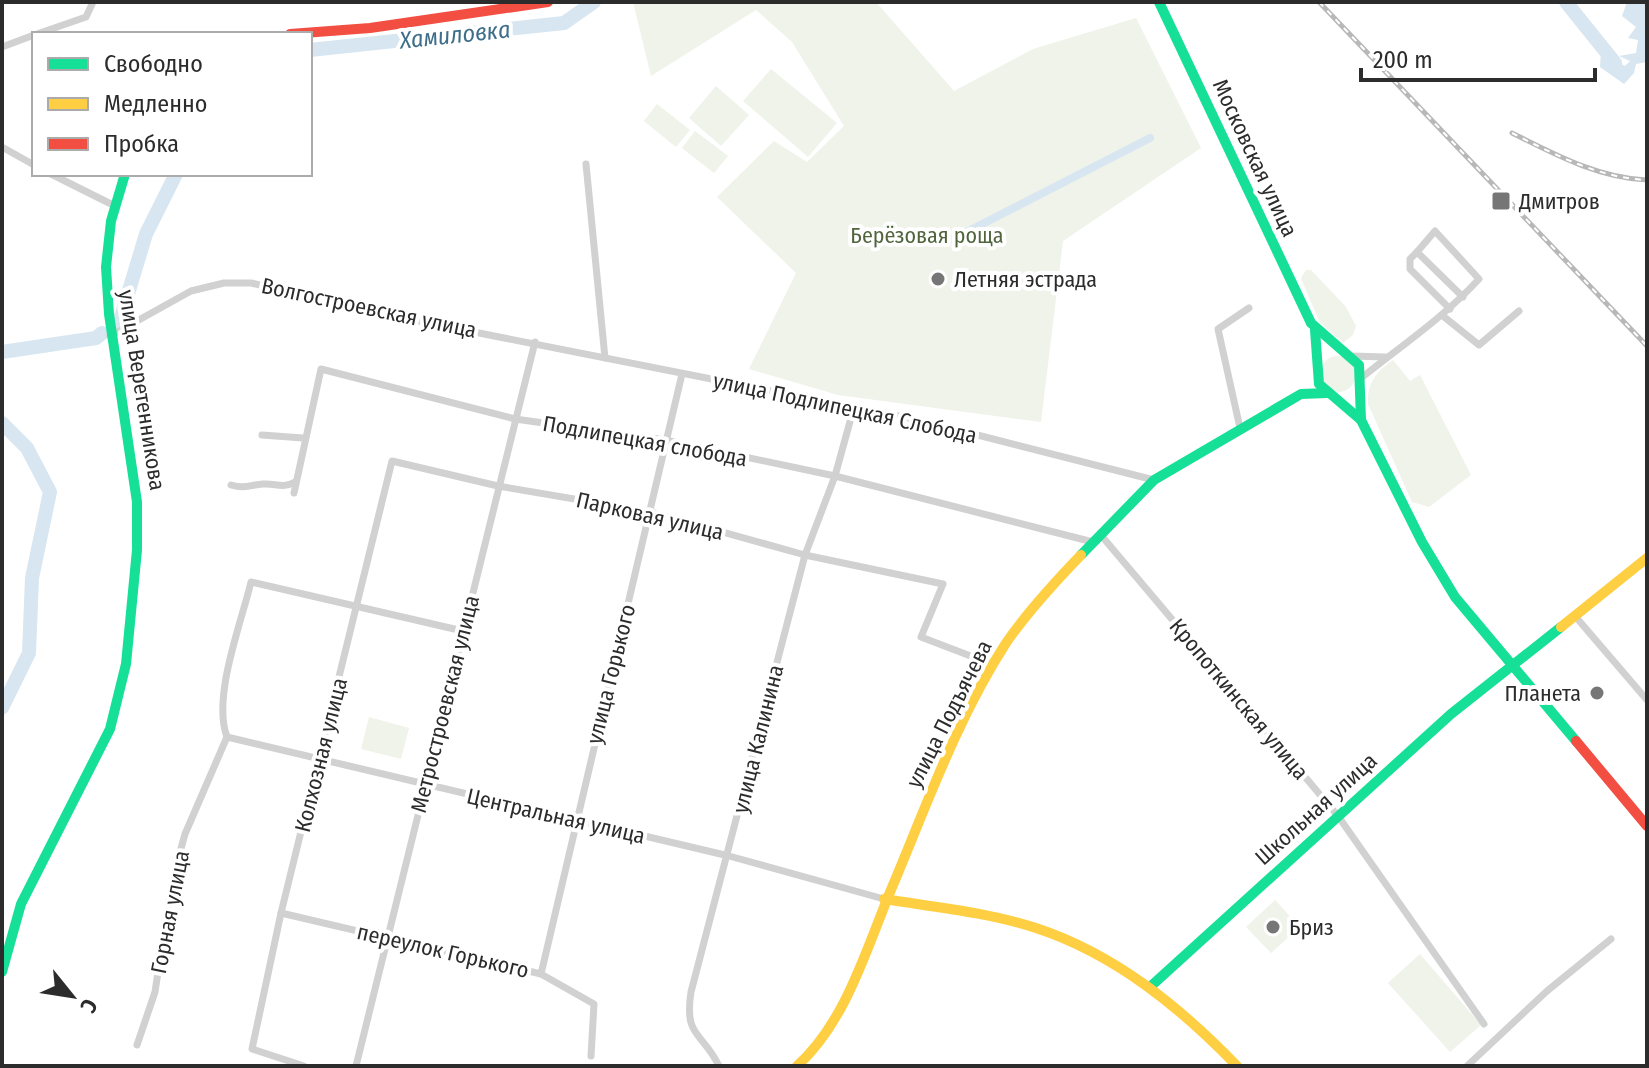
<svg xmlns="http://www.w3.org/2000/svg" width="1649" height="1068" viewBox="0 0 1649 1068" font-family="'Fira Sans Condensed',sans-serif">
	<rect width="100%" height="100%" fill="#fff"/>
	<g fill="#eff3ea">
		<polygon points="633,2 876,2 954,91 1033,49 1136,18 1201,148 1063,241 1041,422 838,395 749,369 796,273 717,197 774,141 807,162 844,126 792,42 756,10 651,76"/>
		<polygon points="771,69 837,123 808,157 743,101"/>
		<polygon points="716,86 749,115 721,146 689,118"/>
		<polygon points="657,104 690,130 676,147 644,121"/>
		<polygon points="695,131 728,156 714,173 682,148"/>
		<polygon points="1306,270 1311,270 1346,307 1356,326 1353,335 1343,343 1319,321 1301,278"/>
		<circle cx="1338" cy="374" r="18"/>
		<path d="M 1393,360 L 1410,381 L 1420,375 L 1471,475 L 1429,507 L 1412,502 L 1368,404 C 1367,383 1376,372 1393,360 Z"/>
		<polygon points="369,717 409,728 401,759 361,749"/>
		<polygon points="1275,900 1300,927 1271,953 1246,927"/>
		<polygon points="1420,954 1481,1025 1450,1052 1388,983"/>
	</g>
	<polygon fill="#d7e6f0" points="1627,2 1647,2 1647,62 1636,64 1634,73 1624,84 1600,67 1601,51 1609,46 1618,62 1625,66 1630,61 1619,56 1636,53 1638,40 1628,38 1636,27 1622,16"/>
	<g fill="none" stroke-linecap="round" stroke-linejoin="round">
		<polyline stroke="#d7e6f0" stroke-width="8" points="951,240 1150,138"/>
		<g stroke="#d7e6f0" stroke-width="14">
			<polyline points="1566,2 1615,63"/>
			<polyline points="310,50 564,23 594,2"/>
			<polyline points="114,322 121,317 146,234 176,174"/>
			<polyline points="2,352 96,338 102,333"/>
			<polyline points="2,423 27,448 50,492 32,578 29,653 2,708"/>
		</g>
		<g stroke="#d1d1d1" stroke-width="7">
			<polyline points="37,34 86,17 93,2"/>
			<polyline points="2,47 34,35"/>
			<polyline points="2,147 34,165"/>
			<polyline points="586,164 605,358"/>
			<polyline points="51,174 113,205"/>
			<polyline points="1417,252 1410,259 1410,269 1450,309"/>
			<polyline points="1443,316 1479,345 1519,311"/>
			<polyline points="110,336 191,291 224,283 251,283 388,315 919,420 1154,480"/>
			<polyline points="1351,356 1385,357"/>
			<path d="M 1360,379 C 1401,346 1443,318 1479,279 L 1435,231 L 1417,252 L 1463,297"/>
			<polyline points="1240,428 1218,329 1249,308"/>
			<polyline points="262,435 303,438"/>
			<path d="M 231,485 C 245,489 249,485 263,484 C 276,483 282,489 295,482"/>
			<polyline points="294,493 321,369 515,419 665,440 835,476 1093,542"/>
			<polyline points="1100,534 1338,816 1484,1024"/>
			<polyline points="1575,616 1647,700"/>
			<polyline points="227,737 729,856 884,899"/>
			<path d="M 227,737 C 212,697 241,624 251,582 L 463,631"/>
			<polyline points="281,913 541,974 594,1004 591,1056"/>
			<polyline points="541,974 682,374"/>
			<polyline points="137,1045 155,992 171,885 185,834 227,737"/>
			<polyline points="304,1066 252,1049 281,913 392,461 498,486 651,512 805,555 943,584 921,637 994,665"/>
			<polyline points="356,1066 535,342"/>
			<path d="M 719,1066 C 702,1031 684,1038 691,992 L 805,555 L 835,476 L 854,407"/>
			<polyline points="1467,1066 1547,991 1611,939"/>
		</g>
		<g stroke="#16e098" stroke-width="10">
			<polyline points="1159,2 1311,323 1359,365 1361,420"/>
			<polyline points="1315,330 1319,384 1361,420 1422,542 1455,597 1576,741"/>
			<polyline points="1081,555 1154,480 1301,394 1327,393"/>
			<polyline points="2,972 21,904 110,729 126,664 137,550 137,502 109,314 106,267 111,221 125,174"/>
			<polyline points="1150,987 1451,714 1561,627"/>
		</g>
		<g stroke="#ffcf43" stroke-width="10">
			<polyline points="1561,627 1647,558"/>
			<path d="M 884,899 C 934,907 987,912 1036,928 C 1115,954 1180,1007 1237,1066"/>
			<path d="M 797,1066 C 847,1021 867,946 893,885 C 927,804 958,717 1006,643 C 1028,611 1054,583 1081,555"/>
		</g>
		<g stroke="#f24e42" stroke-width="10">
			<polyline points="290,34 370,28 548,2"/>
			<polyline points="1576,741 1647,826"/>
		</g>
		<g stroke="#b8b8b8" stroke-width="5">
			<g id="rail">
				<polyline points="1319,2 1647,346"/>
				<path d="M 1512,133 C 1554,154 1598,178 1647,180"/>
			</g>
		</g>
		<use href="#rail" stroke="#fff" stroke-width="2" stroke-dasharray="6" stroke-linecap="butt"/>
	</g>
	<g fill="#767676" stroke="#fff" stroke-width="3">
		<rect x="1491" y="191" width="20" height="20" rx="4"/>
		<circle cx="938" cy="279" r="8"/>
		<circle cx="1597" cy="693" r="8"/>
		<circle cx="1273" cy="927" r="8"/>
	</g>
	<g text-anchor="middle" dominant-baseline="central" stroke-width="8" stroke-linejoin="round" paint-order="stroke">
		<g font-size="22" fill="#2c2c2c" stroke="#fff">
			<text transform="translate(1255 158) rotate(65)">Московская улица</text>
			<text transform="translate(369 308) rotate(12)">Волгостроевская улица</text>
			<text transform="translate(142 390) rotate(81)">улица Веретенникова</text>
			<text transform="translate(845 408) rotate(12)">улица Подлипецкая Слобода</text>
			<text transform="translate(645 441) rotate(10)">Подлипецкая слобода</text>
			<text transform="translate(650 516) rotate(13)">Парковая улица</text>
			<text transform="translate(611 674) rotate(-76)">улица Горького</text>
			<text transform="translate(1239 699) rotate(50)">Кропоткинская улица</text>
			<text transform="translate(445 704) rotate(-76)">Метростроевская улица</text>
			<text transform="translate(949 714) rotate(-63)">улица Подъячева</text>
			<text transform="translate(758 739) rotate(-76)">улица Калинина</text>
			<text transform="translate(321 755) rotate(-76)">Колхозная улица</text>
			<text transform="translate(1316 809) rotate(-42)">Школьная улица</text>
			<text transform="translate(556 816) rotate(13)">Центральная улица</text>
			<text transform="translate(170 912) rotate(-79)">Горная улица</text>
			<text transform="translate(443 951) rotate(13)">переулок Горького</text>
		</g>
		<g font-size="22" fill="#2c2c2c" stroke="#fff" text-anchor="start">
			<text x="1519" y="201">Дмитров</text>
			<text x="954" y="279">Летняя эстрада</text>
			<text x="1581" y="693" text-anchor="end">Планета</text>
			<text x="1289" y="927">Бриз</text>
		</g>
		<g font-size="22" fill="#50653c" stroke="#fff">
			<text x="927" y="235">Берёзовая роща</text>
		</g>
		<g font-size="24" font-style="italic" fill="#3e6e8a" stroke="#fff">
			<text transform="translate(455 35) rotate(-6)">Хамиловка</text>
		</g>
	</g>
	<rect width="1649" height="1068" fill="none" stroke="#2c2c2c" stroke-width="8"/>
	<rect x="32" y="32" width="280" height="144" fill="#ffffff" stroke="#ababab" stroke-width="2"/>
	<rect x="48" y="58" width="40" height="12" fill="#16e098" stroke="#ababab" stroke-width="2"/>
	<text x="104" y="72" font-size="24" fill="#2c2c2c">Свободно</text>
	<rect x="48" y="98" width="40" height="12" fill="#ffcf43" stroke="#ababab" stroke-width="2"/>
	<text x="104" y="112" font-size="24" fill="#2c2c2c">Медленно</text>
	<rect x="48" y="138" width="40" height="12" fill="#f24e42" stroke="#ababab" stroke-width="2"/>
	<text x="104" y="152" font-size="24" fill="#2c2c2c">Пробка</text>
	<g transform="translate(72 996) rotate(120)" stroke="#ffffff" stroke-width="6" paint-order="stroke">
	<path d="M0-6L14 30L0 20L-14 30Z" fill="#2c2c2c"/>
	<text y="-12" font-size="22" font-weight="bold" text-anchor="middle" fill="#2c2c2c">С</text>
	</g>
	<path d="M1361 68v12h234v-12" fill="none" stroke="#2c2c2c" stroke-width="4"/>
	<text x="1373" y="68" font-size="24" fill="#2c2c2c" stroke="#ffffff" stroke-width="6" paint-order="stroke">200 m</text>
</svg>
